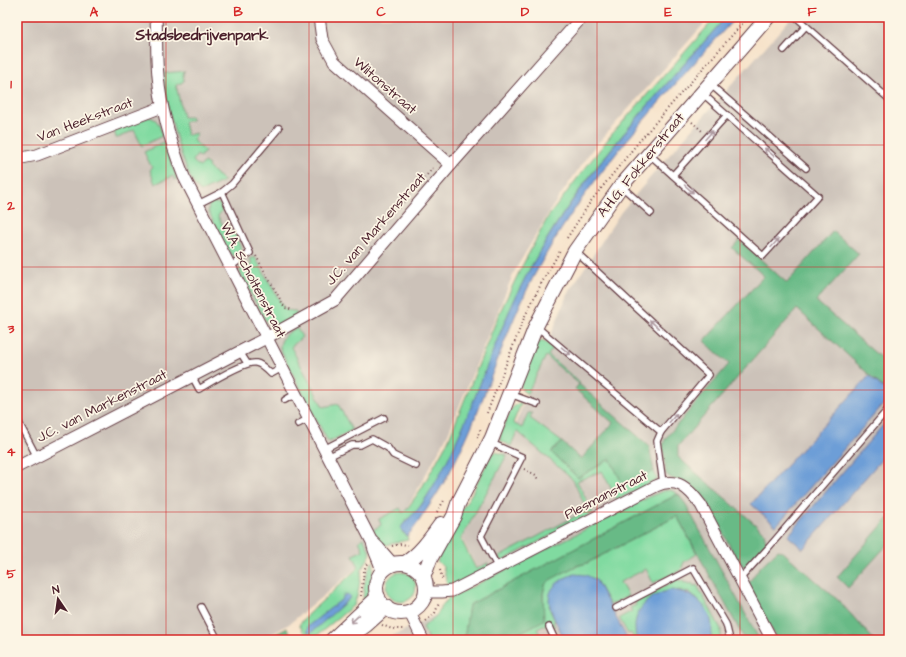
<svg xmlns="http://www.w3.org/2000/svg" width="906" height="657" viewBox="0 0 906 657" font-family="'Architects Daughter',sans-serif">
	<rect width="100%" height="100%" fill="#fcf5e5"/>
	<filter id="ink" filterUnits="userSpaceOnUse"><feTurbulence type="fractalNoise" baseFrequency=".025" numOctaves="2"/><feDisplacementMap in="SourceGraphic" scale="8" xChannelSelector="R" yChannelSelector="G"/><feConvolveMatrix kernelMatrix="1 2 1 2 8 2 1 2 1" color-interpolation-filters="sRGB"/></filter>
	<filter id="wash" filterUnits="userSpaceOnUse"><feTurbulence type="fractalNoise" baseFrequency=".012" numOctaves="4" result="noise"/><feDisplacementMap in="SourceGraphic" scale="16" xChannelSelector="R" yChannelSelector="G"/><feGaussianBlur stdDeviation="0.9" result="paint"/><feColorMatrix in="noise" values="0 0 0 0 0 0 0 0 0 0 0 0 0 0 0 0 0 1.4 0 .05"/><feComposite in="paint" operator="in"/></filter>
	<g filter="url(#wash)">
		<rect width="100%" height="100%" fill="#f7e3ca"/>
		<g fill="#ccc2b9">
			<polygon points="17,17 710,17 591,151 553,206 514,272 447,436 405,512 359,566 289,624 262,640 17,640"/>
			<polygon points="792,17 889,17 889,640 384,640 487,590 461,536 494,477 567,295 621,212 671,153"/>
		</g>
		<g fill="#80daa0" stroke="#657c66">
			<path d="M 716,17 L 726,17 C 657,96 581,173 531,267 C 500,323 483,385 456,443 C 447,464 435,486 421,505 C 419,508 417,512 414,515 C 412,517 408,518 406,520 C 404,523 403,528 402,532 L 407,536 L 408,540 L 382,546 L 373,530 L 381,525 L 379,519 L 400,508 L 403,513 L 407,509 L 421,489 L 448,441 L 498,316 L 521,268 L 548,217 L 579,176 L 612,134 Z"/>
			<path d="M 185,71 L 183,73 L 184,81 L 181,83 L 176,85 L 183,117 L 192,117 L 192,120 L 184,122 L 187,135 L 197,133 L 193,140 L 205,151 L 200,157 L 197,155 L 193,161 L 200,167 L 204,162 L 209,165 L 208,167 L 224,181 L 201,192 C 187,184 170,118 167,100 C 165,91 164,82 164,73 Z"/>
			<path d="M 149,117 C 159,119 160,127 162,136 L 142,146 L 134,130 L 118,138 L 116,138 L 114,130 Z"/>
			<polygon points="164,142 177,179 175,180 173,176 155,184 150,170 152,168 144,152"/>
			<polygon points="212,202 220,204 222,211 218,216 228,235 233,231 241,248 237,255 234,256 230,254 208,211 209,205"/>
			<polygon points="255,257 285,310 295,311 297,315 278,325 270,324 265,320 240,273 241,265 245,262 248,267 252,264 250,259"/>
			<path d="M 297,328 L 302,337 L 291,347 L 323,407 L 338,404 L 352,430 L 329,442 L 327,440 L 280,349 C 280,337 287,333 297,328 Z"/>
			<polygon points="540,341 546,342 553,349 548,355 580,383 579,384 546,356 527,394 522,390 520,385 536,344"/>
			<polygon points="522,402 513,423 522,428 528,413 532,413 530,418 562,442 551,452 578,478 610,459 623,484 654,471 657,480 617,500 602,471 577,481 593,513 502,561 499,557 587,510 573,480 517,431 511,446 501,441 500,435 511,409 517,404"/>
			<polygon points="496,452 507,455 461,539 476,569 488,563 488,568 450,586 447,584 443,567 437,561 457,517 472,493 492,453"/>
			<polygon points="671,490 678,494 469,605 464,640 428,640 423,627 437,615 442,605 448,599 651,496 663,491"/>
			<path d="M 677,516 L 697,554 L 684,562 L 681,570 L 653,583 L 646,569 L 620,582 L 628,596 L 610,605 L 596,580 L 580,574 L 549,605 L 550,610 L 555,621 L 553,622 L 555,627 L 553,628 L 550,623 L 537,629 L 543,640 L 511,640 L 518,634 L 543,605 C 543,598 543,591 545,585 C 550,575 576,566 587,563 Z"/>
			<polygon points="364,538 371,554 362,569 358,593 354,605 314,638 308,638 299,625 306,616 359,567 353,555 363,550 359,541"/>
			<path d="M 373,561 C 376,569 369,595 364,603 C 361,592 366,570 373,561 Z"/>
			<circle cx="401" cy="587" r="15"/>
			<polygon points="678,579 680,582 683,580 684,583 688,582 689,584 692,583 694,586 697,585 721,629 721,640 710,640 711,636 697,599 689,593 678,590 635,632 637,640 635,640 631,633 628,634 619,618 632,611 630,608 636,605 635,602"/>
		</g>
		<g fill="#68ba86" stroke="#596c58">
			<path d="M 833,231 L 859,254 L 816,301 L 889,365 L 889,389 L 887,391 L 797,309 L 678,446 L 678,457 L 756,525 L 764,533 L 767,545 L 752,562 L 744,567 C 726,547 721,522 707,502 C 702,495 693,486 686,483 C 679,480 671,480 666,474 L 663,446 L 665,439 L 729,364 L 704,341 L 764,276 L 732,248 L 739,240 L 787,283 Z"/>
			<polygon points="579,384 649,446 654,471 623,485 610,459 578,478 551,452 562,442 581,459 613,423 575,389"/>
			<polygon points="678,494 685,503 758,637 755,640 745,640 677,516 587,563 576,566 550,580 545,585 543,594 544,620 518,634 511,640 464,640 469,605"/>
			<polygon points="889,517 889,543 848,588 837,577"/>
			<polygon points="778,550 782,551 839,601 874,640 777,640 748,584 759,568"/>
			<polygon points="287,628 293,637 288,640 265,640"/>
		</g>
		<g fill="#6d9ed7" stroke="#5c5e81">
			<path d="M 726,17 L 736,17 C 666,95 592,172 541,263 C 496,342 480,434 427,509 C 421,517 415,529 407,536 L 402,531 L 401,527 C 408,518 416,513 422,504 C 471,431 489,342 532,265 C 583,172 657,96 726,17 Z"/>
			<polygon points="869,376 889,393 889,398 776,526 751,504"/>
			<polygon points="889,418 889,451 803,549 788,536"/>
			<path d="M 574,574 L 586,575 L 596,580 L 628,640 L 565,640 C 551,612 534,589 574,574 Z"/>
			<path d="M 670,590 C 696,591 719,613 710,640 L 637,640 C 629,614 646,596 670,590 Z"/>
			<polygon points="347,594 350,596 349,599 312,632 309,633 307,631 308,626 341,600 344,595"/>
		</g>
	</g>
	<g filter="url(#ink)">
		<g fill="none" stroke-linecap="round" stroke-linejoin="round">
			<g stroke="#643c43" stroke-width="8">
				<g id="service">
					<polyline points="796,17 889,99"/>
					<polyline points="784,50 806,26"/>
					<polyline points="710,84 806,168"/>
					<polyline points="649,154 763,256 818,196 702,93"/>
					<polyline points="673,175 727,115"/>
					<polyline points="621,186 651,213"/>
					<polyline points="222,192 250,253 230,267"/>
					<polyline points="198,204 222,192 232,184 279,128"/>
					<polyline points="536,326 661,432 709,375 576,252"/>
					<polyline points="240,352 247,363"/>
					<path d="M 192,376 L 199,389 C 211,382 245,361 256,363 C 262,364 267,370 271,374 L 282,368"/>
					<polyline points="510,394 537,404"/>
					<polyline points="285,400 295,394"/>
					<polyline points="17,419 37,457"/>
					<polyline points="298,424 308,419"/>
					<polyline points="661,432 657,441 663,483"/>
					<polyline points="489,442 522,457 481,536 498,568"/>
					<polyline points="324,449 384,418"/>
					<polyline points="328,457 352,445 360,445 372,439 388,448 393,455 416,466"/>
					<polyline points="740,579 769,547 889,408"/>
					<polyline points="201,607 218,640"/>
					<polyline points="616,608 693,568 726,624 730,640"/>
					<polyline points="549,627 555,640"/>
				</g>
			</g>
			<g stroke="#643c43" stroke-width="13">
				<g id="minor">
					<path d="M 156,17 C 157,36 156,56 158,76 C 161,110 171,144 184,177 L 372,542 C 374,554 380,561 382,572"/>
					<polyline points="319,17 322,39 334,61 451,165"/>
					<polyline points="17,159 37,155 162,107"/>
					<polyline points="17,467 266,338 335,300 451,165 582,17"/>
					<polyline points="373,542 379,548 393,564"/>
					<path d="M 426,592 L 442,592 L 452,591 L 656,486 C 677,476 689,489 701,505 L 772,640"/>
					<polyline points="409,611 423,640"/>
				</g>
			</g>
			<g stroke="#643c43" stroke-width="16">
				<g id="tertiary">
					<path d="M 405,563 C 420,554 431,538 441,524"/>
					<circle cx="401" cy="588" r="25"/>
					<polyline points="423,575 426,570 430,559 454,516 458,504 492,438 536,326 575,251 621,186 768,17"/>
					<polyline points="332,640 378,597"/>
					<polyline points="345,640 366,625 386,607"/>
				</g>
			</g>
			<g stroke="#643c43" stroke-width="2" stroke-dasharray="1 3" stroke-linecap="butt">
				<polyline points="692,122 702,131"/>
				<polyline points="398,208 433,168"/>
				<polyline points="567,238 591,201 641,139 748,17"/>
				<polyline points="256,256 285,308 293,310"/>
				<polyline points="487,413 524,318 541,284 560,251"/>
				<polyline points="477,438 481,428"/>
				<polyline points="524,469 536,475 538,480"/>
				<polyline points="437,512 445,499"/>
				<polyline points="392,546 401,544 408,545"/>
				<polyline points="440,570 443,581"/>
				<polyline points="361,596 364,571 367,563"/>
				<polyline points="426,621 435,613 439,603"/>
				<polyline points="382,625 392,629 405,629"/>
				<polyline points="315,640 321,636"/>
			</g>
			<use href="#service" stroke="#fff" stroke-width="5.5"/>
			<use href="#minor" stroke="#fff" stroke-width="11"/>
			<use href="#tertiary" stroke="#fff" stroke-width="14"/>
		</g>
		<defs><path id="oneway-shaft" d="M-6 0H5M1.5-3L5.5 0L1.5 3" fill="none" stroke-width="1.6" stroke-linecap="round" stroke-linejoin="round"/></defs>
		<g stroke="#ae9aa0">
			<use href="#oneway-shaft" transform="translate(709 135) rotate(-48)"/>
			<use href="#oneway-shaft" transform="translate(769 152) rotate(-139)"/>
			<use href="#oneway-shaft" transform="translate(689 189) rotate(42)"/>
			<use href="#oneway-shaft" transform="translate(775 243) rotate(-48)"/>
			<use href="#oneway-shaft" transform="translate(654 324) rotate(-137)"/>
			<use href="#oneway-shaft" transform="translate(566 351) rotate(40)"/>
			<use href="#oneway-shaft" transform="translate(673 418) rotate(-50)"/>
			<use href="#oneway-shaft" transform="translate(355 619) rotate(137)"/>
		</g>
	</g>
	<path fill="none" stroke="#d62828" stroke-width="1" stroke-opacity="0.55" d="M 166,17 L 166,640M 309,17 L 309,640M 453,17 L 453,640M 597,17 L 597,640M 740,17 L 740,640M 17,145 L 889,145M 17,267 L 889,267M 17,390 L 889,390M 17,512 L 889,512"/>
	<g text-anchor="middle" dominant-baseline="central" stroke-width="3.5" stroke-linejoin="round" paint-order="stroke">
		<g font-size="14" fill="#4a1f2b" stroke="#fcf5e5">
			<text transform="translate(385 86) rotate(41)">Wiltonstraat</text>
			<text transform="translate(85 120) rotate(-21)">Van Heekstraat</text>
			<text transform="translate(641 165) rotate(-51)">A.H.G. Fokkerstraat</text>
			<text transform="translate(376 229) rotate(-49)">J.C. van Markenstraat</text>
			<text transform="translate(253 280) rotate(63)">W.A. Scholtenstraat</text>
			<text transform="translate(102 406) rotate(-27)">J.C. van Markenstraat</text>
			<text transform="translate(606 495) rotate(-27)">Plesmanstraat</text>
		</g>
		<g font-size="15" font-weight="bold" fill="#4a1f2b" stroke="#fcf5e5">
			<text x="202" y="35">Stadsbedrijvenpark</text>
		</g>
	</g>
	<rect width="906" height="657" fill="none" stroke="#fcf5e5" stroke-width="44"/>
	<g transform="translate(58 599) rotate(347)" stroke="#fcf5e5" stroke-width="3" paint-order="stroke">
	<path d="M0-3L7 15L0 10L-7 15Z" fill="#4a1f2b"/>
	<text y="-6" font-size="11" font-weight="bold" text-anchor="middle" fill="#4a1f2b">N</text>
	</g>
	<rect x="22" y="22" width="862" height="613" fill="none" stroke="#d62828" stroke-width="1.5"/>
	<g font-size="13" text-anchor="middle" font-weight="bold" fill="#d62828">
		<text x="94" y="16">A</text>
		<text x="238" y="16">B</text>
		<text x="381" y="16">C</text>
		<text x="525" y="16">D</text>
		<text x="668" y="16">E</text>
		<text x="812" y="16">F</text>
		<text x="11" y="88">1</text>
		<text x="11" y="210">2</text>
		<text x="11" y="333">3</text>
		<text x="11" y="456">4</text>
		<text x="11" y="578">5</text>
	</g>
</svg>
